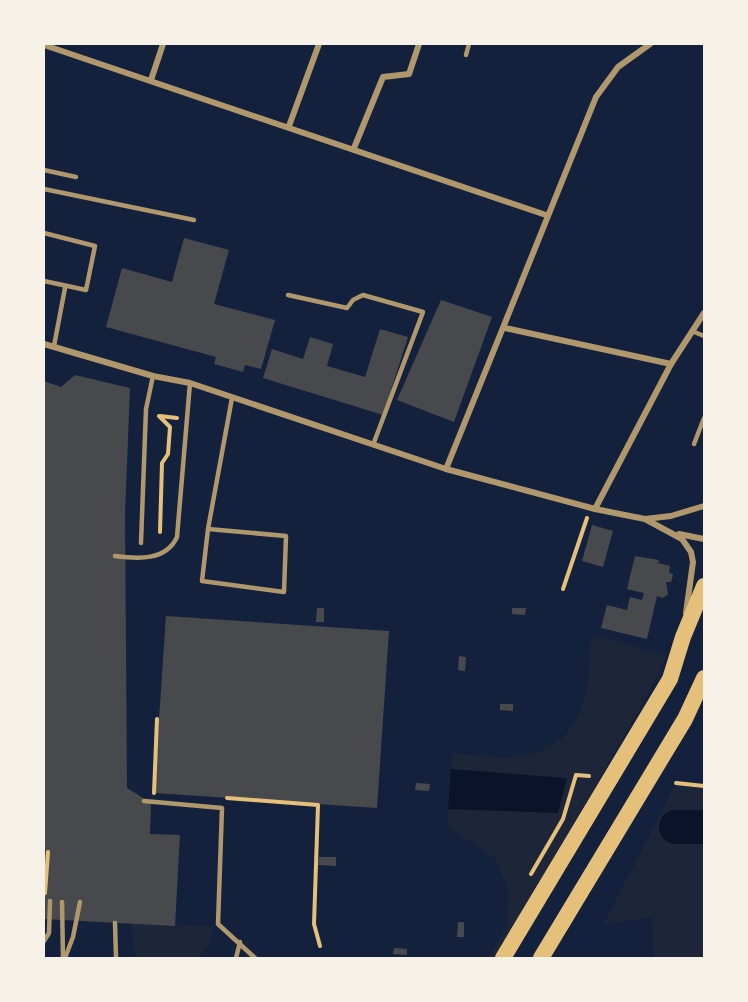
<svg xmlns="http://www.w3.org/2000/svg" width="748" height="1002" viewBox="0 0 748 1002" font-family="'Fira Sans',sans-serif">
	<rect width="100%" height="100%" fill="#14213d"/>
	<g fill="#1d2539">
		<path d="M 591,635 L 667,655 L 650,690 L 497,958 L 488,958 L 507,925 L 508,888 L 495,858 L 447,826 L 452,753 C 481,755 518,761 545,749 C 588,730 591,675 591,635 Z"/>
		<polygon points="676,783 704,786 704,958 654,958 652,917 604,924"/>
		<polygon points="131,922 214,927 209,946 198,958 138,958 135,955"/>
	</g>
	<polygon fill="#0b132b" points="451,769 565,778 567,778 558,813 448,809"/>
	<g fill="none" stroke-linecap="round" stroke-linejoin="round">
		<polyline stroke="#0b132b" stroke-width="34" points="676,827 704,827"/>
	</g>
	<g fill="#48494c">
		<polygon points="184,238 229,250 214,304 275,320 261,369 245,365 243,372 214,364 216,357 106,327 122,268 172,282"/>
		<polygon points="441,300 492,317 454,422 397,400"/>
		<polygon points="380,329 408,337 383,415 263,378 272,349 303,359 310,337 333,344 327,366 365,377"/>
		<polygon points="75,375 130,388 125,514 127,788 151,803 150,834 180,835 175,926 44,919 44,381 61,387"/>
		<polygon points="592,525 613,531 603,567 582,561"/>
		<polygon points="635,556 659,560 658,563 670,566 669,572 673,575 671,582 666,582 668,594 663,598 657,596 647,639 601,628 607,605 627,610 630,597 642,600 644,593 627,589"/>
		<polygon points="317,608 324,608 324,622 316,622"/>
		<polygon points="512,608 526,608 525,615 512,614"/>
		<polygon points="166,616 389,631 377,808 154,793"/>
		<polygon points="459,656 466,657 465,671 458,670"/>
		<polygon points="500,704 513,704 513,711 500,710"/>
		<polygon points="416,783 430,784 429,791 415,790"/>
		<polygon points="319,857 336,857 336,866 318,865"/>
		<polygon points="458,922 464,922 464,937 457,937"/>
		<polygon points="394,948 407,949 407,955 393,954"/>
	</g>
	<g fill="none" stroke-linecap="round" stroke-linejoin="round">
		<g stroke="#e5c07b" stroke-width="4">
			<polyline points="159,416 170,427 168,454 162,463 160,532"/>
			<polyline points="160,416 177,418"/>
			<polyline points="563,589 587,518"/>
			<polyline points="676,783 704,786"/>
			<polyline points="154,793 157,719"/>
			<polyline points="227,798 318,805 314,924 320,946"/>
			<polyline points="531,874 563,819 576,775 589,776"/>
			<polyline points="45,893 48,852"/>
		</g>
		<g stroke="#b1986c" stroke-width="4.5">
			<polyline points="466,55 469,44"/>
			<polyline points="44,170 76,177"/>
			<polyline points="44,189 194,220"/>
			<polyline points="44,233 95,246 86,290 44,281"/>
			<polyline points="288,295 347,308 353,300 363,295 423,312 373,445"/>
			<polyline points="692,331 704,336"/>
			<polyline points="54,346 65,288"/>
			<polyline points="694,444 704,418"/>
			<polyline points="208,529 286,536 284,592 202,581 208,529 232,398"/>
			<polyline points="141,543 146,409 153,376"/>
			<path d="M 115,556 C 138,559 166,561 177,537 L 190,383"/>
			<polyline points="144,801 222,808 218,924 255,958"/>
			<polyline points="62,902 63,958"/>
			<polyline points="115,923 116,958"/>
			<polyline points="44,941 49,933 50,901"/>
			<polyline points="65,958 73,937 80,902"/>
			<polyline points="236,958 240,942"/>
		</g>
		<g stroke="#b1986c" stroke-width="6">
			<polyline points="44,45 546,215"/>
			<polyline points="151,80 163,44"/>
			<polyline points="289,126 319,44"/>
			<polyline points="354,148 383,77 409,74 419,44"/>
			<polyline points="505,328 671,364"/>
			<polyline points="44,344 153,376 190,383 446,469 595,509 645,519 682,539 691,552 693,562 686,613"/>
			<polyline points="446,469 596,97 618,67 650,44"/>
			<polyline points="595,509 671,364 704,313"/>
			<polyline points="645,519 671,516 704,506"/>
			<polyline points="679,534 704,539"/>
		</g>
		<g stroke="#e5c07b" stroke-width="16">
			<polyline points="503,958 670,679 683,637 704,586"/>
			<polyline points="541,958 685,719 704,678"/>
		</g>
	</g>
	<rect width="748" height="1002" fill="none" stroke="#f6f1e7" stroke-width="90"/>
</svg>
